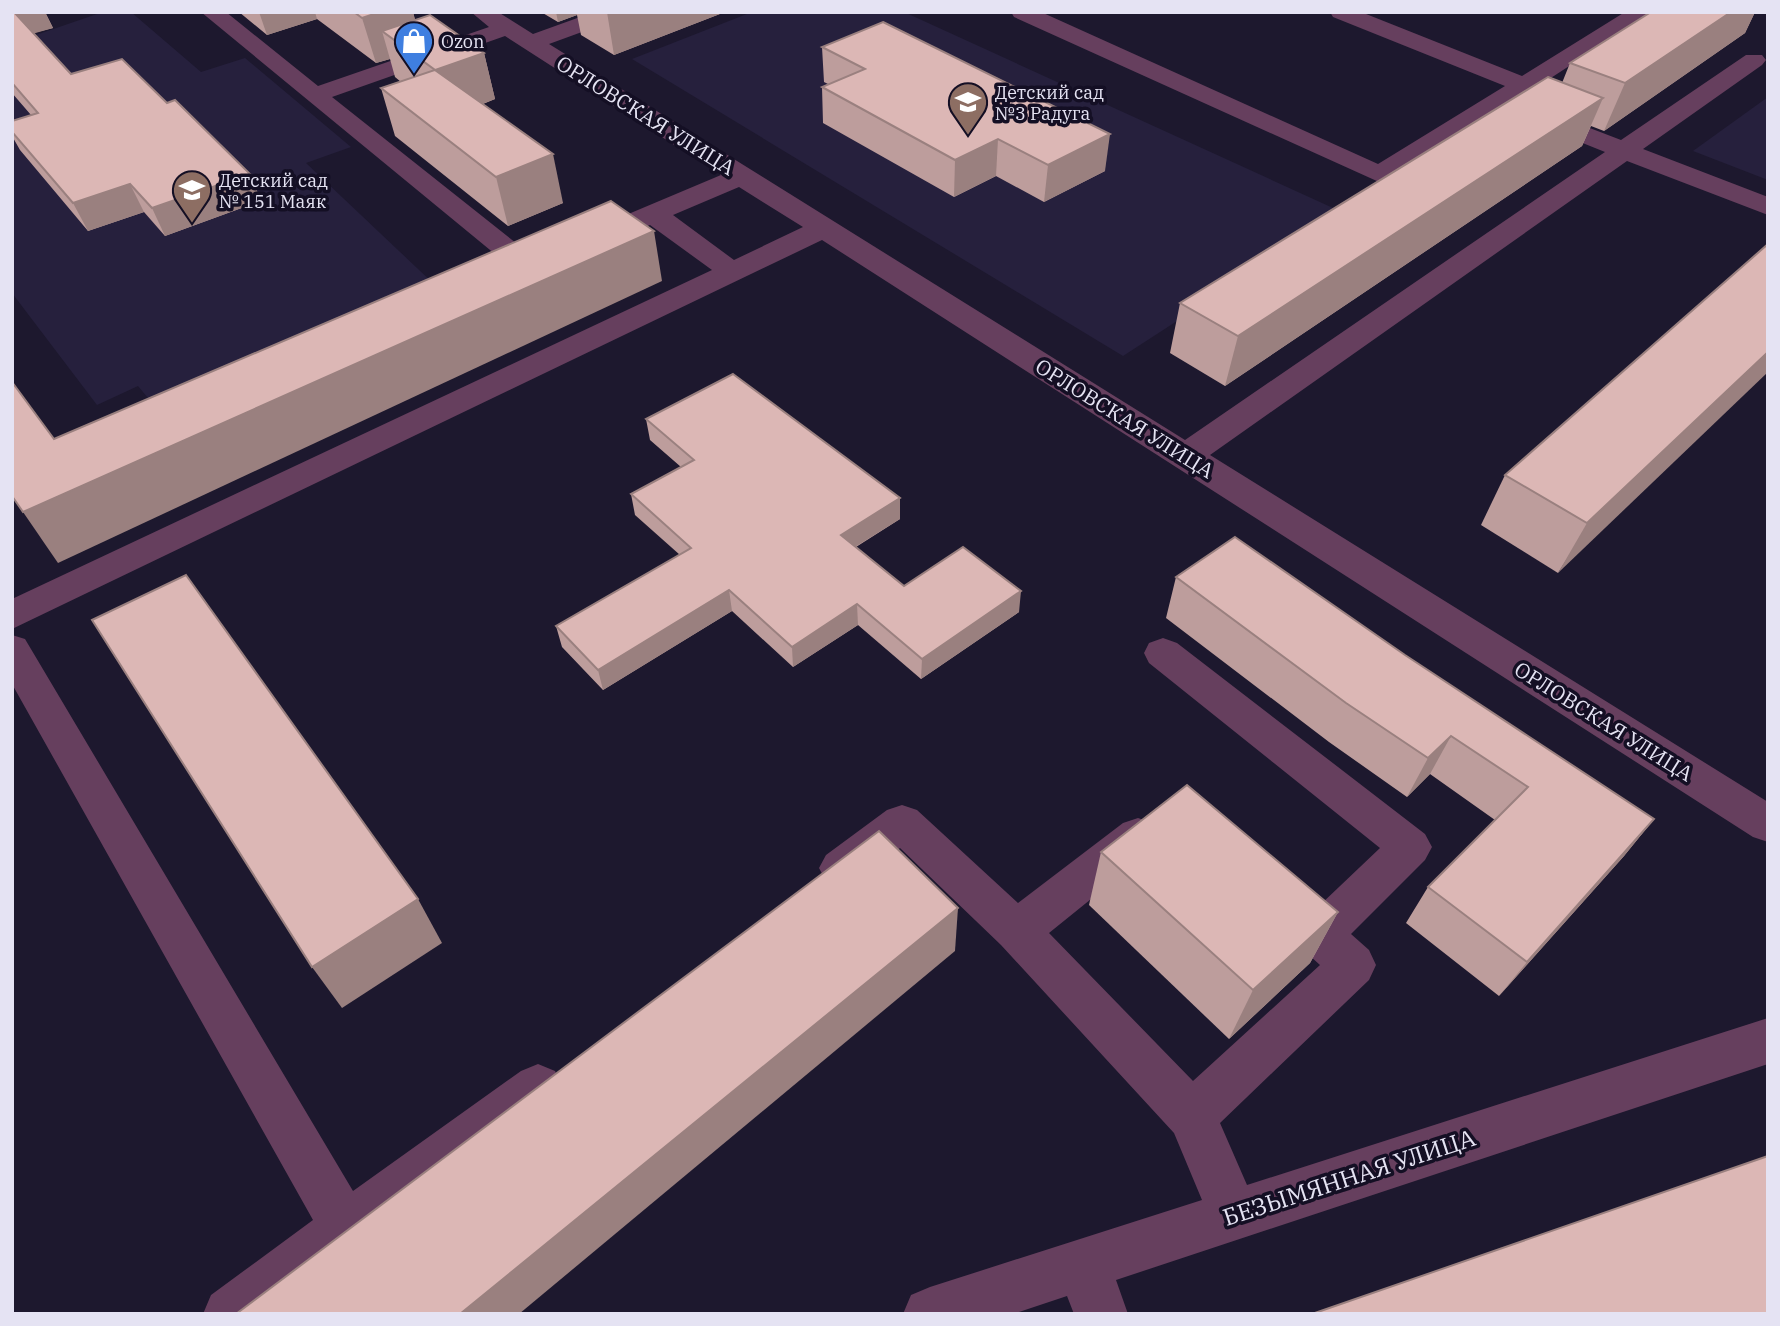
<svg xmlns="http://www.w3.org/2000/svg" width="1780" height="1326" viewBox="0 0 1780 1326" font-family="'IBM Plex Serif',serif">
	<rect width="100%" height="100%" fill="#1d182e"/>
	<g fill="#26203d">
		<polygon points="103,12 131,12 201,72 245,58 351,147 306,163 436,286 153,404 138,386 97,405 12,293 12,52 30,37"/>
		<polygon points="752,12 904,12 1344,213 1123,356 632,59"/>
		<polygon points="1768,97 1768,180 1693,151"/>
	</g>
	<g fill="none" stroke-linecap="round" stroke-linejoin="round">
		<g fill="#663f5e" fill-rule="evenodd">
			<path d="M 201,12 L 226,12 L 318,86 L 489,27 L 471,12 L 498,12 L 533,34 L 594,12 L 626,12 L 623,17 L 549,44 L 1185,440 L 1605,152 L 1500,110 L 1388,180 L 1379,182 L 1014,17 L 1011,12 L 1041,12 L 1378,164 L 1505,86 L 1333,17 L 1330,12 L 1361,12 L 1522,76 L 1625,12 L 1652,12 L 1517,100 L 1621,140 L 1746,55 L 1762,55 L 1766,60 L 1762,65 L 1643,149 L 1768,197 L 1768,215 L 1627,161 L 1210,455 L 1768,802 L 1768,842 L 1753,837 L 822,240 L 12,629 L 12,599 L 712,270 L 650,225 L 538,273 L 528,276 L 518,273 ZM 505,36 L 721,175 L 531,255 L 332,97 ZM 739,187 L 803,227 L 734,260 L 673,215 Z"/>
			<polygon points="12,635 25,639 353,1191 521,1071 538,1064 555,1071 563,1088 555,1105 275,1314 203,1314 211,1295 313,1220 12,684"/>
			<polygon points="1163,638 1177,643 1425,834 1432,847 1425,860 1351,934 1369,950 1376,965 1369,980 1220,1123 1247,1185 1768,1018 1768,1064 1116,1280 1128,1314 1074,1314 1067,1296 1013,1314 903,1314 911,1295 930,1287 1202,1200 1174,1133 1001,945 900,848 856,881 841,887 826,881 819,868 826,855 887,810 902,805 917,810 1018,903 1123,823 1138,818 1153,823 1159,836 1153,849 1049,933 1193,1081 1320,965 1268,918 1262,904 1268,890 1284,884 1300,890 1319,906 1380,848 1149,663 1144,653 1149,643"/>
		</g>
	</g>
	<g fill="#bd9d9c">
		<polygon points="12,12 45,12 53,28 33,33 71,74 167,103 250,174 261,201 165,236 144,212 88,231 20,150 12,136 12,121 31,115 12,93"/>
		<polygon points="239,12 413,12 415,20 484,53 495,99 483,104 563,203 508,226 395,136 381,88 401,82 395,77 390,59 376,63 317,19 267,35"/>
		<polygon points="541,12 725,12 614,55 581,35 577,15 558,22"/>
		<polygon points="1651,12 1755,12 1745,33 1604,131 1591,126 1582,146 1225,386 1170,353 1180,303 1562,83 1570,63"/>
		<polygon points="822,47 1105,171 1044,202 996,176 954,197 823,123 822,87 828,84 824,82"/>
		<polygon points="1768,244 1558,573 1481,525 1505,475"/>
		<polygon points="646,419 900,498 900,519 856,547 904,586 1019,612 921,679 858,625 793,667 732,611 603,690 562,647 556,626 680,555 635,515 631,494 681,467 650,440"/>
		<polygon points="1176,577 1405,655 1654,819 1624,856 1499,996 1406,923 1428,887 1495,820 1430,774 1407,797 1329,742 1166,618"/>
		<polygon points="1101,852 1338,912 1310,963 1229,1039 1089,905"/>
	</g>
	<g fill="#9a807f">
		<polygon points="13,12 45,12 53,28 25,36"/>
		<polygon points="259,12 315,12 317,19 267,35"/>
		<polygon points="380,12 413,12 422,47 382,31 390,59 376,63 362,18"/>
		<polygon points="556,12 576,12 577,15 558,22"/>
		<polygon points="607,12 725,12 614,55"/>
		<polygon points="1731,12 1755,12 1745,33 1604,131 1625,83"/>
		<polygon points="484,53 495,99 448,117 435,70"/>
		<polygon points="1603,98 1582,146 1225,386 1238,336"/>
		<polygon points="1110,134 1105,171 1044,202 1048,165"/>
		<polygon points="998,139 996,176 954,197 955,160"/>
		<polygon points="553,154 563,203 508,226 496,177"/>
		<polygon points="250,174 261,201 165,236 152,208"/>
		<polygon points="130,184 144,212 88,231 73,203"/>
		<polygon points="654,231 662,281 58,563 23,512"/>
		<polygon points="1768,352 1768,372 1558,573 1587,523"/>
		<polygon points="900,498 900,519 842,555 841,535"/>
		<polygon points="729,590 732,611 603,690 598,670"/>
		<polygon points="1021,591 1019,612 921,679 922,659"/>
		<polygon points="857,604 858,625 793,667 792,647"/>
		<polygon points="1451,736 1430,774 1407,797 1428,758"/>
		<polygon points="1654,819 1624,856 1499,996 1527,962"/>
		<polygon points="418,899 442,943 342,1008 312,967"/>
		<polygon points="958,908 955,951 519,1314 460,1314"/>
		<polygon points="1338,912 1310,963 1229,1039 1253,990"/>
	</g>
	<g fill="#dcb7b5" stroke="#9a807f" stroke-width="2">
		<polygon points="12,12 14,12 71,74 122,59 167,103 175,100 250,174 152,208 130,184 73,203 12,132 12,121 38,113 12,83"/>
		<polygon points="354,12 380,12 362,18"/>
		<polygon points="1651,12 1731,12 1625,83 1570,63"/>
		<polygon points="430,15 484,53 435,70 553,154 496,177 381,88 435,70 382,31"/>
		<polygon points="883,22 1110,134 1048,165 998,139 955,160 822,87 865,69 822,47"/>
		<polygon points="1548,77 1603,98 1238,336 1180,303"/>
		<polygon points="611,201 654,231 23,512 12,496 12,382 54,439"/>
		<polygon points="1768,244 1768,352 1587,523 1505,475"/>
		<polygon points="733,374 900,498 841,535 904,586 963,547 1021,591 922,659 857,604 792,647 729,590 598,670 556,626 691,548 631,494 694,460 646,419"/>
		<polygon points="1235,537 1405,655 1654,819 1527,962 1428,887 1528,787 1451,736 1428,758 1346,703 1176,577"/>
		<polygon points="186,575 418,899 312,967 92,620"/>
		<polygon points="1187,785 1338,912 1253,990 1101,852"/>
		<polygon points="879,831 958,908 460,1314 236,1314"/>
		<polygon points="1768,1156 1768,1314 1312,1314"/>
	</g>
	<defs>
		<g id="shop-pin" transform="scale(2.0125)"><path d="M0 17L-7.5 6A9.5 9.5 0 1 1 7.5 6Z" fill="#3f7fe0" stroke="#140f24"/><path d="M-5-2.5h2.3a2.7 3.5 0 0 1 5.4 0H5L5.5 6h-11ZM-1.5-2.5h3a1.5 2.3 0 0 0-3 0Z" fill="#fff"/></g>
		<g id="school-pin" transform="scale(2.0125)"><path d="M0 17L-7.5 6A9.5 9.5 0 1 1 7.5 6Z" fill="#8d6e63" stroke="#140f24"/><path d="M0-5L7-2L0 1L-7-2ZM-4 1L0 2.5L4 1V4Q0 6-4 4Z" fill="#fff"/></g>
	</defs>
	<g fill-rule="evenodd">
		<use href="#shop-pin" x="414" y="41"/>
		<use href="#school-pin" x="968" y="102"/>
		<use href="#school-pin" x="192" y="190"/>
	</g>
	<g text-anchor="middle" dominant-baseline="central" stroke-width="7" stroke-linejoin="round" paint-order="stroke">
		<g font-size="18" fill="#e5e3f3" stroke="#140f24" text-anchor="start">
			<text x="441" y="41">Ozon</text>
			<text x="995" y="92">Детский сад<tspan x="995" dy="21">№3 Радуга</tspan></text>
			<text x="219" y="180">Детский сад<tspan x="219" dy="21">№ 151 Маяк</tspan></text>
		</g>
		<g font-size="21" fill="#e5e3f3" stroke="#140f24">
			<text transform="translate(646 115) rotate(32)">ОРЛОВСКАЯ УЛИЦА</text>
			<text transform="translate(1125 418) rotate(32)">ОРЛОВСКАЯ УЛИЦА</text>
			<text transform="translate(1604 721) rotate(32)">ОРЛОВСКАЯ УЛИЦА</text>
		</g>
		<g font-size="24" fill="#e5e3f3" stroke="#140f24">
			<text transform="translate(1349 1177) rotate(-18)">БЕЗЫМЯННАЯ УЛИЦА</text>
		</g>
	</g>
	<rect width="1780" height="1326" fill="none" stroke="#e5e3f3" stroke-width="28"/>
</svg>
